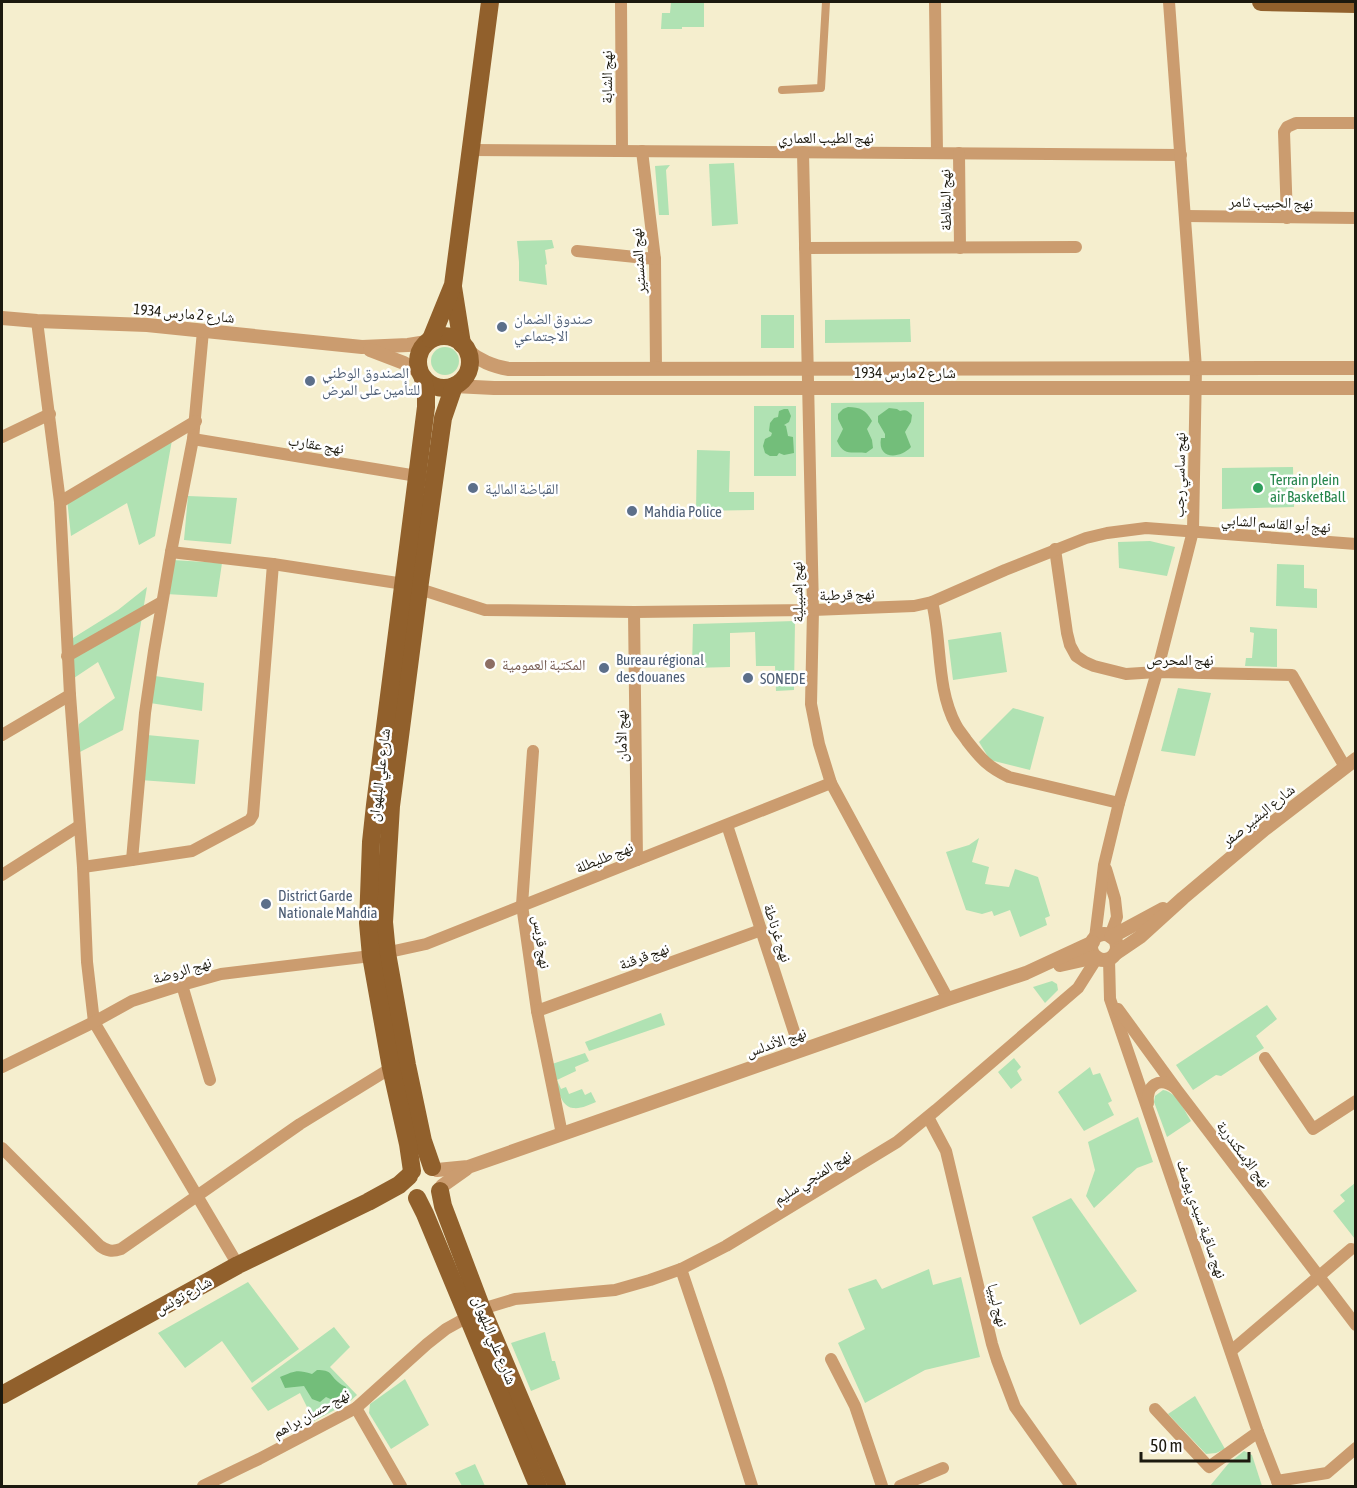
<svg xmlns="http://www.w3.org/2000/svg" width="1357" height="1488" viewBox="0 0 1357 1488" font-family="'Asap Condensed','Noto Naskh Arabic',sans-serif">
	<rect width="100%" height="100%" fill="#f5eece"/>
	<g fill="#b0e2b3">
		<polygon points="671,2 704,2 704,27 682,27 682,29 661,29 662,13 670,13"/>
		<polygon points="734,163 738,224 712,226 709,164"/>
		<polygon points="670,165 666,170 669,215 659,215 655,166"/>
		<polygon points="552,240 554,248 545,250 547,264 545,265 547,285 519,281 519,262 517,241"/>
		<rect x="761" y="315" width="33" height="33"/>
		<polygon points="910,319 911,342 825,343 825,320"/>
		<circle cx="445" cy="361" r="14"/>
		<polygon points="924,402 924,457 831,457 831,403"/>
		<rect x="754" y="406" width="42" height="70"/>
		<polygon points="172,440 155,536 139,545 127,503 71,536 67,499"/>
		<polygon points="697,450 730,451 729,492 754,492 754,510 696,511"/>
		<polygon points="1293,467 1294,507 1222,509 1222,468"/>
		<polygon points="188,496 237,498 231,544 184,540"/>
		<polygon points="1150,541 1175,547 1167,576 1119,568 1118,542"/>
		<polygon points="172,560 222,563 217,597 166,594"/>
		<polygon points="1277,564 1304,565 1304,588 1317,589 1317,608 1276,606"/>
		<polygon points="147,587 123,730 76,754 79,724 115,698 98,662 71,680 73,638 118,610"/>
		<polygon points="795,621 794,690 776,691 775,666 756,666 755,632 730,633 730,667 692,668 693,624"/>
		<polygon points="1250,627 1277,629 1277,667 1245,666 1246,658 1252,658 1254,633 1250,632"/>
		<polygon points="1001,632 1007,672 953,680 948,640"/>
		<polygon points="155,676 204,683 202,711 150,703"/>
		<polygon points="1178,688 1211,693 1195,756 1161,751"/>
		<polygon points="1013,708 1044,717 1030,770 990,760 979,742"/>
		<polygon points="147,735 199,740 195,784 140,780"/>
		<polygon points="979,838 972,862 989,867 985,884 1009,887 1015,869 1038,877 1050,916 1045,918 1047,925 1020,937 1010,910 994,916 992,911 982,914 966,910 946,852 969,845"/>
		<polygon points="1052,981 1057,984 1058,990 1045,1003 1033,987"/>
		<polygon points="1267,1005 1277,1019 1256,1036 1264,1048 1221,1076 1216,1075 1193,1090 1176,1065"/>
		<polygon points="661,1013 665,1025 589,1051 585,1042"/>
		<path d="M 585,1053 L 589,1061 L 575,1067 L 576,1071 L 557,1080 L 561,1089 L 566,1087 L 569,1094 L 582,1089 L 585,1095 L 591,1092 L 596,1102 C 589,1105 581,1109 573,1108 C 558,1107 555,1076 552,1064 Z"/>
		<polygon points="1014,1058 1021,1067 1017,1071 1022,1080 1011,1089 998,1072"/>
		<polygon points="1090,1067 1093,1075 1100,1073 1112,1101 1108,1103 1114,1115 1084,1131 1058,1092"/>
		<path d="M 1163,1090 C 1177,1092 1184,1110 1191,1121 L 1167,1137 L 1154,1102 L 1155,1096 Z"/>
		<polygon points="1138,1117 1153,1162 1137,1168 1094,1208 1086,1196 1095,1170 1088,1142"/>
		<polygon points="1355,1183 1355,1239 1333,1211 1345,1201 1340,1195"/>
		<polygon points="1071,1198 1137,1291 1080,1325 1032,1217"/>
		<polygon points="929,1269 933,1285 961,1277 980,1357 925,1370 865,1403 838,1343 865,1329 848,1289 876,1279 882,1289"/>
		<polygon points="248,1282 299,1349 252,1383 222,1341 185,1368 158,1333"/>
		<polygon points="334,1327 350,1347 330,1367 357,1395 348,1403 314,1421 300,1393 268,1411 251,1388"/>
		<polygon points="545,1332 552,1361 555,1361 560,1379 531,1391 511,1343"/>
		<polygon points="405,1379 429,1425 391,1449 369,1413 370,1404"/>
		<polygon points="1195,1396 1225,1449 1216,1453 1206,1454 1168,1414"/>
		<polygon points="1244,1451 1252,1455 1262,1486 1210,1486 1228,1464"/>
		<polygon points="475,1464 485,1486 462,1486 455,1473"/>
	</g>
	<g fill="#73be7a">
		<path d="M 848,407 C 860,407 866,410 872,421 L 867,429 L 872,440 L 873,448 L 866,453 C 852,451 844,457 837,441 L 843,429 L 838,419 L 838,414 L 843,409 Z"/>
		<path d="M 889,408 L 897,409 L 900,411 C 906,409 908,411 912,415 L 911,422 L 905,432 L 911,447 C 900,459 877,460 881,438 L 885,438 L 885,434 L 878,422 L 878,416 Z"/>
		<polygon points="784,409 788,409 791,416 789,422 784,425 786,426 788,436 793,437 794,453 784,455 779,453 777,456 770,456 765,453 763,446 765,439 771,436 772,433 769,431 770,423 774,418 778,417 779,411"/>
		<path d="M 317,1370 C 332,1370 329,1374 338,1382 C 340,1384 344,1386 346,1387 L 346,1399 L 339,1403 L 326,1397 L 320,1402 L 312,1399 L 304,1386 L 285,1388 L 280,1377 C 294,1371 297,1369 312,1374 Z"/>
	</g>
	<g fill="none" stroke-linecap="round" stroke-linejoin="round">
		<polyline stroke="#cb9c6f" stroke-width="8" points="782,90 821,88 826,2"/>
		<g stroke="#cb9c6f" stroke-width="12">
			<polyline points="621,2 622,151"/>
			<polyline points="935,2 937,153"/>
			<polyline points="470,150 1181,155"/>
			<polyline points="642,151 655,259 656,369"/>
			<polyline points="803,152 813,610 811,704 819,744 831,783 948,999"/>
			<polyline points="959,153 960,248"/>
			<polyline points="1186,216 1356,218"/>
			<polyline points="1287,218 1284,132 1287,127 1296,123 1356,123"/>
			<polyline points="805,248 1076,247"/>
			<polyline points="577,251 655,259"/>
			<polyline points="37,321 60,502 70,695 83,867 87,962 94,1022 238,1265"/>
			<polyline points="203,331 193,439 171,552 154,651 145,713 132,860 192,851 250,820 253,815 273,564"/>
			<polyline points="2,437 50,414"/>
			<polyline points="193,439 423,477"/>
			<polyline points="60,502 196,421"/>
			<polyline points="1055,549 1067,633 1070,645 1076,656 1085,662 1094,666 1126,674 1157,672 1292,675 1345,767"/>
			<polyline points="171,552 273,564 404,584 485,610 634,612 813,610 914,606 932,602 1005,570 1086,538 1107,533 1146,528 1356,544"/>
			<path d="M 932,602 C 942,642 936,688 956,725 C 959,731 964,736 967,741 C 981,759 988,767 1009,777 L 1119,803"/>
			<polyline points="634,612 637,860"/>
			<polyline points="67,656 162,602"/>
			<polyline points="2,735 70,695"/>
			<polyline points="533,751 522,905 537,1011 562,1134"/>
			<polyline points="727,825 800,1050"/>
			<polyline points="83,867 132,860"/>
			<polyline points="1106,869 1115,899 1117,917 1110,936"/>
			<polyline points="2,875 79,826"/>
			<polyline points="1095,938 1104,865 1119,803 1157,672 1193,531 1196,368 1169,2"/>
			<polyline points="1109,959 1110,999 1258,1432 1279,1486"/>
			<polyline points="182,985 210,1080"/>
			<polyline points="1118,1009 1177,1090 1356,1325"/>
			<polyline points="537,1011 761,930"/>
			<polyline points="1265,1058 1313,1129 1356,1101"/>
			<polyline points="2,1067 94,1022 132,1001 182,985 221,974 371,956 426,944 831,783"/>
			<path d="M 1148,1103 C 1146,1086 1159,1076 1174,1087"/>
			<polyline points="928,1117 946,1151 992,1344 997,1360 1015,1407 1071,1486"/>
			<path d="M 2,1148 L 100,1246 C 107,1251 112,1252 121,1249 L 300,1124 L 391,1068"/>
			<polyline points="681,1269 719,1382 752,1486"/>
			<polyline points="1231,1351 1351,1249"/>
			<polyline points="831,1359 855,1406 882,1486"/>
			<polyline points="356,1408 401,1486"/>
			<polyline points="1155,1409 1209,1467 1258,1432"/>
			<polyline points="1277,1481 1327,1473 1356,1448"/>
			<polyline points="203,1486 259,1459 356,1408 427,1344 446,1329 482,1309 515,1299 615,1290 650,1280 681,1269 726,1246 897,1142 936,1110 1078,988 1097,958"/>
			<polyline points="900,1486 943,1468"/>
		</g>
		<g stroke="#cb9c6f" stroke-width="14">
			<polyline points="2,318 37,321 147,325 362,347 408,345 427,342"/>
			<polyline points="370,350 404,363 420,372"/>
			<path d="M 467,350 C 480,361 492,366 509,369 L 1356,368"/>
			<polyline points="454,386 494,388 1356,388"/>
			<circle cx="1104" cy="947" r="13"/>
			<polyline points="1111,937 1163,909"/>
			<polyline points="1115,954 1140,937 1183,898 1265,829 1356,759"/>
			<polyline points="1060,965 1096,957"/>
			<polyline points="437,1170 468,1167 948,999 1026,973 1093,942"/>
			<polyline points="442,1186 466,1169"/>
		</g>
		<g stroke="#91602c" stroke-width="18">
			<polyline points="1261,2 1356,4"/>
			<polyline points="453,287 462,344"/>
			<circle cx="444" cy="362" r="26"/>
			<polyline points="431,339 453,285 490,2"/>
			<polyline points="432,1167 423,1141 407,1065 387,953 384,922 391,806 419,589 443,418 454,386"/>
			<polyline points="412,1171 408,1144 391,1068 371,956 368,923 371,842 375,805 426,407 426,393 423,378"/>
			<polyline points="440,1191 443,1206 482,1309 557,1486"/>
			<polyline points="417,1198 425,1214 538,1486"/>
			<polyline points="2,1395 238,1265 368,1202 399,1185 409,1176"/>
		</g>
	</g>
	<g fill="#5c6f8a" stroke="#fff" stroke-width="2">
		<circle cx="502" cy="327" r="6"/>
		<circle cx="310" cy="381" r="6"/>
		<circle cx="473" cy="488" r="6"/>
		<circle cx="632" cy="511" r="6"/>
		<circle cx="604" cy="668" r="6"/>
		<circle cx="748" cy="678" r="6"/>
		<circle cx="266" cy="904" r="6"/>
	</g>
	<circle fill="#2e9e5b" stroke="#fff" stroke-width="2" cx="1258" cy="488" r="6"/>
	<circle fill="#8d6e63" stroke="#fff" stroke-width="2" cx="490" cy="664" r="6"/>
	<g text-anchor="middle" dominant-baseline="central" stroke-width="5" stroke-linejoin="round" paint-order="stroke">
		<g font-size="15" fill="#1c190e" stroke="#fff">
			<text transform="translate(606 77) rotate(-90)">نهج الشابة</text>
			<text x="826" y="137">نهج الطيب العماري</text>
			<text transform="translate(945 200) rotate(-91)">نهج البقالطة</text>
			<text transform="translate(1271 202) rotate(1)">نهج الحبيب ثامر</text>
			<text transform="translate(638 261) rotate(-94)">نهج المنستير</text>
			<text transform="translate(184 313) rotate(5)">شارع 2 مارس 1934</text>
			<text x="905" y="372">شارع 2 مارس 1934</text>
			<text transform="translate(316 444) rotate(9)">نهج عقارب</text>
			<text transform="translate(1179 475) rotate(-89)">نهج ساسي رجب</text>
			<text transform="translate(1276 523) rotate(4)">نهج أبو القاسم الشابي</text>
			<text transform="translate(797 592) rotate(-91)">نهج إشبيلية</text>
			<text transform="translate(847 594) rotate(-2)">نهج قرطبة</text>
			<text x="1180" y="659">نهج المحرص</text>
			<text transform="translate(621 736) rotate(-91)">نهج الأمان</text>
			<text transform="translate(379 775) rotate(-83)">شارع علي البلهوان</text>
			<text transform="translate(1258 815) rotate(-39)">شارع البشير صفر</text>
			<text transform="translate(604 857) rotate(-22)">نهج طليطلة</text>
			<text transform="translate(778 933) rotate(72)">نهج غرناطة</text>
			<text transform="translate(542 942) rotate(82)">نهج قربس</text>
			<text transform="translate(644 956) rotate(-20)">نهج قرقنة</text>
			<text transform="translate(182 970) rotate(-17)">نهج الروضة</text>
			<text transform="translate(776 1042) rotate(-19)">نهج الأندلس</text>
			<text transform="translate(1244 1154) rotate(53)">نهج الإسكندرية</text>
			<text transform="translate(812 1177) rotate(-32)">نهج المنجي سليم</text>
			<text transform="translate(1202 1219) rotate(71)">نهج ساقية سيدي يوسف</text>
			<text transform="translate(183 1295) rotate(-29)">شارع تونس</text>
			<text transform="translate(998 1305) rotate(76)">نهج ليبيا</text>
			<text transform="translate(495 1340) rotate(68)">شارع علي البلهوان</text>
			<text transform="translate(311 1413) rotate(-29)">نهج حسان براهم</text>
		</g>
		<g font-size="15" fill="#4e5e75" stroke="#fff" text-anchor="start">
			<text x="514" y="318">صندوق الضمان<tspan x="514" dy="17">الاجتماعي</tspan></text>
			<text x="322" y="372">الصندوق الوطني<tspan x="322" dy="17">للتأمين على المرض</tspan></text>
			<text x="485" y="488">القباضة المالية</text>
			<text x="644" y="511">Mahdia Police</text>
			<text x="616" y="659">Bureau régional<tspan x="616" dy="17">des douanes</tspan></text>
			<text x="760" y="678">SONEDE</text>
			<text x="278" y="895">District Garde<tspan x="278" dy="17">Nationale Mahdia</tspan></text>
		</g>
		<g font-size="15" fill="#27864d" stroke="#fff" text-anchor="start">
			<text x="1270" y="479">Terrain plein<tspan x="1270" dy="17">air BasketBall</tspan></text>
		</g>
		<g font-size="15" fill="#785e54" stroke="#fff" text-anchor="start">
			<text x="502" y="664">المكتبة العمومية</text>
		</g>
	</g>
	<rect width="1357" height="1488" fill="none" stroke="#1c190e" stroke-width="6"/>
	<path d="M1141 1452v9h108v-9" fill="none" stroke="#1c190e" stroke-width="3"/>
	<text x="1150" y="1452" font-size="18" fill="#1c190e" stroke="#ffffff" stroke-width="4.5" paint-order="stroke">50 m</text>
</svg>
